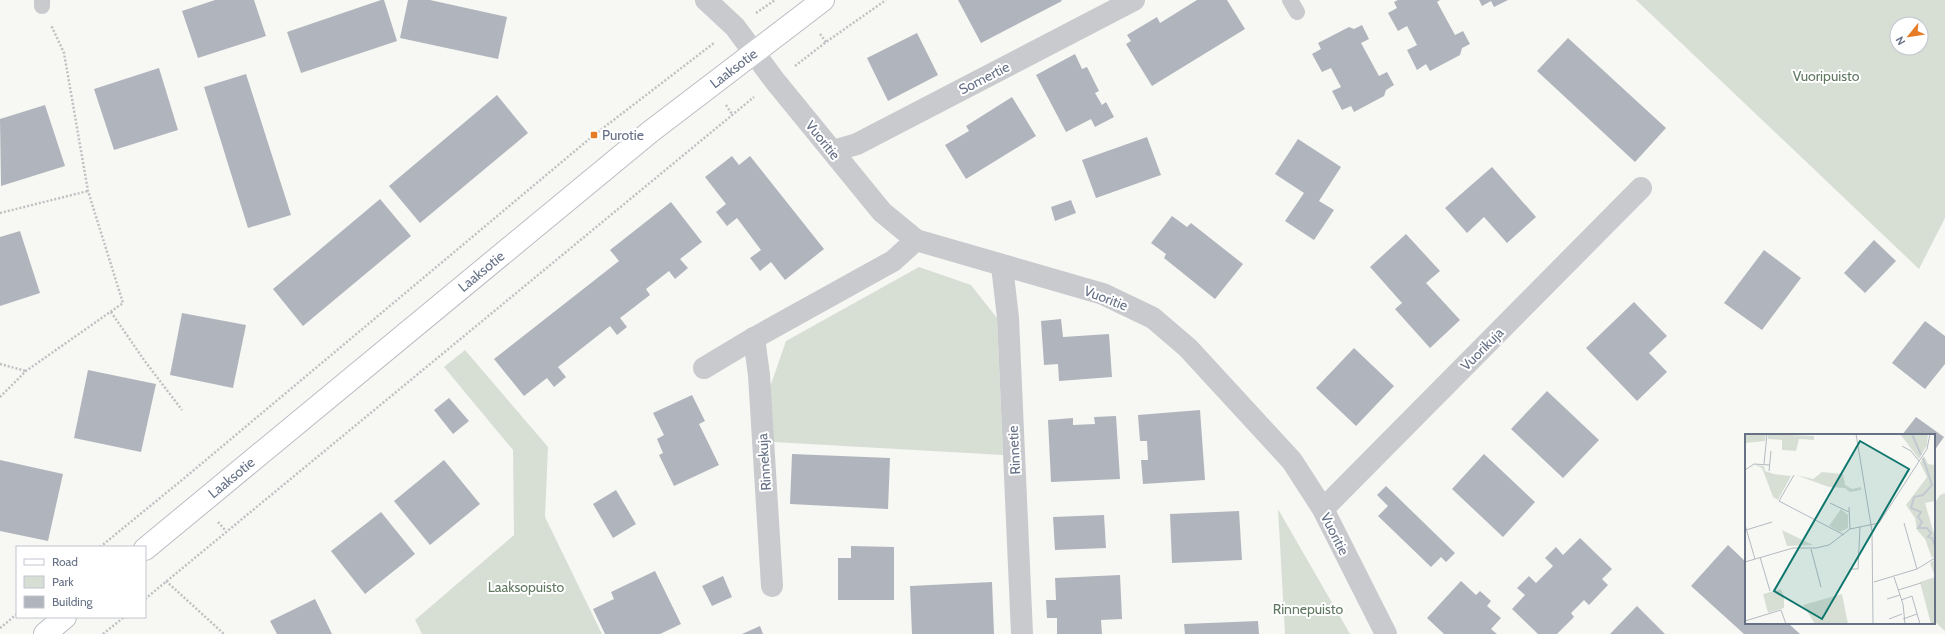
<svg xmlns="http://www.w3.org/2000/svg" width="1945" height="634" viewBox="0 0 1945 634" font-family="Cabin,sans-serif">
	<rect width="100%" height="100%" fill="#f7f8f4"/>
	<g fill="#d7dfd5" fill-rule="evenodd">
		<path d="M 1636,0 L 1945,0 L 1945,218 L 1919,269 ZM 1897,24 L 1921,24 L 1921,48 L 1897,48 Z"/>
		<polygon points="919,267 971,285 997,318 1003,455 773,442 770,387 786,341"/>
		<polygon points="465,350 548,447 545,517 602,634 422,634 415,620 514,535 513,450 444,367"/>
		<polygon points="1945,493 1945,631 1934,621 1934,504 1940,495"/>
		<polygon points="1278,509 1350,634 1285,634"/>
	</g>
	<g fill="#b0b5bd">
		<polygon points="215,0 254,0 266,36 198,58 182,11"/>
		<polygon points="381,0 384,0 397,41 301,73 287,32"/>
		<polygon points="408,0 430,0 507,17 498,59 400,38"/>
		<polygon points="958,0 1061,0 1062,1 981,43"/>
		<polygon points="1197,0 1227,0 1245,29 1152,86 1126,44 1131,41 1127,35 1157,17 1160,23"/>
		<polygon points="1398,0 1440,0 1437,2 1455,35 1463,31 1470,44 1462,48 1460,55 1430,71 1426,64 1417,70 1407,50 1417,45 1407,26 1398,31 1388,13 1397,8 1394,2"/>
		<polygon points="1479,0 1508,0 1494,7 1491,1 1482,6"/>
		<polygon points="1362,25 1369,39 1361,43 1379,76 1387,72 1394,85 1386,90 1384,96 1354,112 1351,106 1342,110 1332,91 1341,87 1331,68 1322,72 1312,54 1321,49 1318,43 1349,27 1354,29"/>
		<polygon points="917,33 938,75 888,101 867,58"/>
		<polygon points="1568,38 1666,128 1635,162 1537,71"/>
		<polygon points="1075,54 1082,69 1087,67 1099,91 1095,93 1102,105 1106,102 1114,117 1095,127 1091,119 1066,132 1036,75"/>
		<polygon points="159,68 178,130 114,150 94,89"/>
		<polygon points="246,74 291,215 248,228 204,87"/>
		<polygon points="497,95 528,133 420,223 389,186"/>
		<polygon points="1012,97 1036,136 966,179 945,145 969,131 966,126"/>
		<polygon points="45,105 65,166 1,186 0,119"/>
		<polygon points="1147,137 1161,175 1096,198 1082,160"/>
		<polygon points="1298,139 1341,167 1319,201 1334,210 1314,240 1285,221 1304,193 1275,174"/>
		<polygon points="732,156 739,165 750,156 824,249 785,280 771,262 760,271 750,258 761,250 737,218 727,226 716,212 726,204 705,177"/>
		<polygon points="1492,167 1536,217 1507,243 1484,217 1467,233 1445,208"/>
		<polygon points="380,199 411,236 303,326 273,289"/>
		<polygon points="1071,200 1076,213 1055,221 1051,207"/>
		<polygon points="671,202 702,242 680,259 688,268 675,279 669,271 646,289 650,295 620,318 627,327 617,335 610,326 558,367 566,377 554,387 547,378 524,396 494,359 619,261 610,250"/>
		<polygon points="1172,216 1187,227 1191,223 1243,264 1215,299 1164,258 1166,254 1151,243"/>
		<polygon points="20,231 40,293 0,306 0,237"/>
		<polygon points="1406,234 1440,271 1426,283 1460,320 1430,348 1395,309 1402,303 1370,267"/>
		<polygon points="1874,240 1896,261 1865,293 1844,273"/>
		<polygon points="1764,250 1801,278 1762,330 1724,303"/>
		<polygon points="1634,302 1667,336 1649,353 1667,372 1637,401 1586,348"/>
		<polygon points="182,313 246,325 233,388 170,375"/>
		<polygon points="1061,319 1063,337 1109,334 1112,377 1059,381 1058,364 1044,365 1041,321"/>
		<polygon points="1925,321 1945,336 1945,364 1925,389 1892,363"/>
		<polygon points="1354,348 1394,386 1356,426 1316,388"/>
		<polygon points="88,370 156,384 141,452 74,438"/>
		<polygon points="1547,391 1599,440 1563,478 1511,429"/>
		<polygon points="692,395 705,421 699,424 719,465 674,486 659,455 663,453 657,439 664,435 653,413"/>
		<polygon points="449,398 469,421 453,434 434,410"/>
		<polygon points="1200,410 1205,480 1143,484 1141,460 1148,460 1147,441 1140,441 1138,415"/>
		<polygon points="1116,416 1120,479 1051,482 1048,420 1073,418 1073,425 1095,424 1094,417"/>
		<polygon points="1916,417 1944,437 1934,451 1934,435 1902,435"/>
		<polygon points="792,454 890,458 888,509 790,504"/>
		<polygon points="1484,454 1535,502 1503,537 1452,489"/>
		<polygon points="0,460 63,474 48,541 0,531"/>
		<polygon points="444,460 480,504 430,545 394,501"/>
		<polygon points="1386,486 1455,553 1446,562 1441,557 1431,567 1378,516 1388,506 1377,495"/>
		<polygon points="616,490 636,524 613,538 593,504"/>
		<polygon points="1239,511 1242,560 1172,563 1170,514"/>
		<polygon points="381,512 415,554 365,594 331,551"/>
		<polygon points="1104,515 1106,548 1055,550 1053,517"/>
		<polygon points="1580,538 1612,569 1602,579 1608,585 1589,605 1584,600 1571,613 1574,617 1557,634 1538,634 1512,609 1525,595 1517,588 1529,576 1536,583 1553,566 1545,558 1556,547 1563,555"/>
		<polygon points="1728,545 1746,562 1746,623 1788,623 1800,634 1744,634 1691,586"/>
		<polygon points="851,546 894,547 894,600 838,600 838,558 851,558"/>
		<polygon points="655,571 681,624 660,634 605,634 593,609 614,599 611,592"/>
		<polygon points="1120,575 1122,619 1101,620 1102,634 1057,634 1057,618 1047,618 1046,600 1056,600 1055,578"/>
		<polygon points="723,576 732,597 712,606 702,586"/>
		<polygon points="1461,581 1476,595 1480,591 1491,601 1487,606 1501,618 1491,629 1497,634 1444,634 1427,618"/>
		<polygon points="992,582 994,634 912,634 910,586"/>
		<polygon points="315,599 332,634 277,634 270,621"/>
		<polygon points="1637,606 1665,634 1610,634"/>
		<polygon points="1258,621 1259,634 1185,634 1184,624"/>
		<polygon points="760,626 763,634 742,634"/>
	</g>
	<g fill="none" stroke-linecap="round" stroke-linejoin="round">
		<g stroke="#babdc2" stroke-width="24">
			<g id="secondary">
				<path id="s1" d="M 145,549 L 650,132 L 823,0"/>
				<polyline points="45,634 65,617"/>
			</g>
		</g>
		<g stroke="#bfc0c3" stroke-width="2.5" stroke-dasharray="2 2" stroke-linecap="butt">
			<polyline points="756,13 775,0"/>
			<polyline points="820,34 826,42"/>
			<polyline points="795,66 826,42 886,0"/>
			<polyline points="726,105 732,114"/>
			<polyline points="0,213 88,191"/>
			<polyline points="111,312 144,360 182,410"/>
			<polyline points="0,364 26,371"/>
			<polyline points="0,397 26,371 123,303 88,191 64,53 51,25"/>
			<polyline points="218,522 226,531"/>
			<polyline points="100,547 182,480 594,135 714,43"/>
			<polyline points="166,581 224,634"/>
			<polyline points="145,599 754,97"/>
			<polyline points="0,628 17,614"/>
			<polyline points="103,634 124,617"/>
		</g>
		<g stroke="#c8cace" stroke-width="16">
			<polyline points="1290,0 1297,12"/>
			<polyline points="42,6 42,0"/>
		</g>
		<g stroke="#c8cace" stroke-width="22">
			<polyline points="706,0 735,27 775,81 882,212 916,240 1103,294 1153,318 1188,348 1292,461 1323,509 1386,634"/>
			<polyline points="833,151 857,144 1134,0"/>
			<polyline points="1002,266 1008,318 1022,634"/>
			<polyline points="754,338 759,375 772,586"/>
			<polyline points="704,368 754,338 893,261 916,240"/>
			<polyline points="1323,509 1641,188"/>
		</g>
		<use href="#secondary" stroke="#fff" stroke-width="22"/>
	</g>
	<rect fill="#e67c26" stroke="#fff" stroke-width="1.5" x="590" y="131" width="8" height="8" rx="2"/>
	<g text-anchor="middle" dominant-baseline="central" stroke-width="4" stroke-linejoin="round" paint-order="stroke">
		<g font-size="14" fill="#667186" stroke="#fff">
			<text stroke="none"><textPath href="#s1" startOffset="760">Laaksotie</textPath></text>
			<text transform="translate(984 78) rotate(-27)">Somertie</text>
			<text transform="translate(823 140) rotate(51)">Vuoritie</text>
			<text stroke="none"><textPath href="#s1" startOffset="436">Laaksotie</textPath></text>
			<text transform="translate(1106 298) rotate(21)">Vuoritie</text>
			<text transform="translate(1482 349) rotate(-45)">Vuorikuja</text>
			<text transform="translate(1014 450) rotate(-93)">Rinnetie</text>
			<text transform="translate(764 462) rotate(-94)">Rinnekuja</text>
			<text stroke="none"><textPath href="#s1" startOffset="112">Laaksotie</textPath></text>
			<text transform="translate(1335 534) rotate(63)">Vuoritie</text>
		</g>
		<g font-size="14" fill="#617861" stroke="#fff">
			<text x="1826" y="76">Vuoripuisto</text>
			<text x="526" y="587">Laaksopuisto</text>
			<text x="1308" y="609">Rinnepuisto</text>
		</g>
		<g font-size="14" fill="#667186" stroke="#fff" text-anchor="start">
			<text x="602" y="135">Purotie</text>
		</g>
	</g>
	<g transform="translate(1745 434)">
		<rect width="190" height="190" fill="#f7f8f4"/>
		<path d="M 0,0 L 21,0 L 20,7 L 0,9 ZM 23,0 L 69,2 L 69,6 L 54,5 L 51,17 L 37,16 L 37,6 L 23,5 ZM 155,0 L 183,0 L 182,11 L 174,25 ZM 179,22 L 183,30 L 190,31 L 190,67 L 180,69 L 190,103 L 190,122 L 187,124 L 180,105 L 172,96 L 170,84 L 161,71 L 182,43 L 175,29 ZM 10,31 L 19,32 L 20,37 L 29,40 L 46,42 L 33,66 L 28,63 L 17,34 ZM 77,38 L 98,40 L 100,51 L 107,55 L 116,53 L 116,56 L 105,58 L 100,54 L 84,53 L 51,41 L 68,45 ZM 96,75 L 103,81 L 103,94 L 95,98 L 84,92 ZM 37,96 L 68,111 L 42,112 ZM 189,126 L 190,128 L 190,190 L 186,190 L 175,148 L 190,143 L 185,129 ZM 36,155 L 39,163 L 39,174 L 23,179 L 18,160 ZM 97,160 L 103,190 L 70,190 L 58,171 Z" fill="#d7dfd5"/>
		<path fill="none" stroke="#c3c9d0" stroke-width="2" d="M 167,0 L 176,21M 178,24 L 187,51 L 178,61 L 169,63 L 166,74 L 176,78 L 173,83 L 177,88 L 173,94 L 182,94 L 186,99 L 183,103 L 187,104 L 190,112"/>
		<path fill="none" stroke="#b4bac1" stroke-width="1" d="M 111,0 L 127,97 L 128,190M 157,12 L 166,17 L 174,27M 19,30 L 22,0M 0,36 L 9,30 L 25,31M 24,37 L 26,17M 49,41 L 34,67 L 99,101M 85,69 L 104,78M 104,73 L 105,95M 159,89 L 172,135M 0,91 L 10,125M 1,96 L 27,88M 66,115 L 76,153M 15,123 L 25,157M 0,128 L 48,114 L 71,114 L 84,111 L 105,95 L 134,89 L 182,15 L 185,0M 105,135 L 113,135 L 115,93M 149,143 L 158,170 L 160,190M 129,148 L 172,135 L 190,124M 153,156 L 176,149M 142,165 L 155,161M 156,166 L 167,162 L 175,190M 144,185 L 157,180M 158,185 L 172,180M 0,187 L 36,176 L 41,190"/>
		<path fill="#0f766e" fill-opacity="0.15" stroke="#0f766e" stroke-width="2" d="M 115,7 L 164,35 L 77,185 L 29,157 Z"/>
		<rect width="190" height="190" fill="none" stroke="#667186" stroke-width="2"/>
	</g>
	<rect x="16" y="546" width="130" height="72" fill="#ffffff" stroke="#c2c6cf"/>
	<rect x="24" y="559" width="20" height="6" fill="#ffffff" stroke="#c2c6cf"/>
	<text x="52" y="566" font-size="12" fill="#667186">Road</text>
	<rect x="24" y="576" width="20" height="12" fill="#d7dfd5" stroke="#c2c6cf"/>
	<text x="52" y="586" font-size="12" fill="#667186">Park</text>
	<rect x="24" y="596" width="20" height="12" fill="#b0b5bd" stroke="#c2c6cf"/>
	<text x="52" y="606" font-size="12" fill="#667186">Building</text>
	<g transform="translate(1909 36) rotate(240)"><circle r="19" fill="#ffffff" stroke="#c2c6cf"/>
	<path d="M0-3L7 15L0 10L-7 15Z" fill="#e67c26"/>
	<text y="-6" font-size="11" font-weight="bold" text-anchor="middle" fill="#667186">N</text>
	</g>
</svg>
